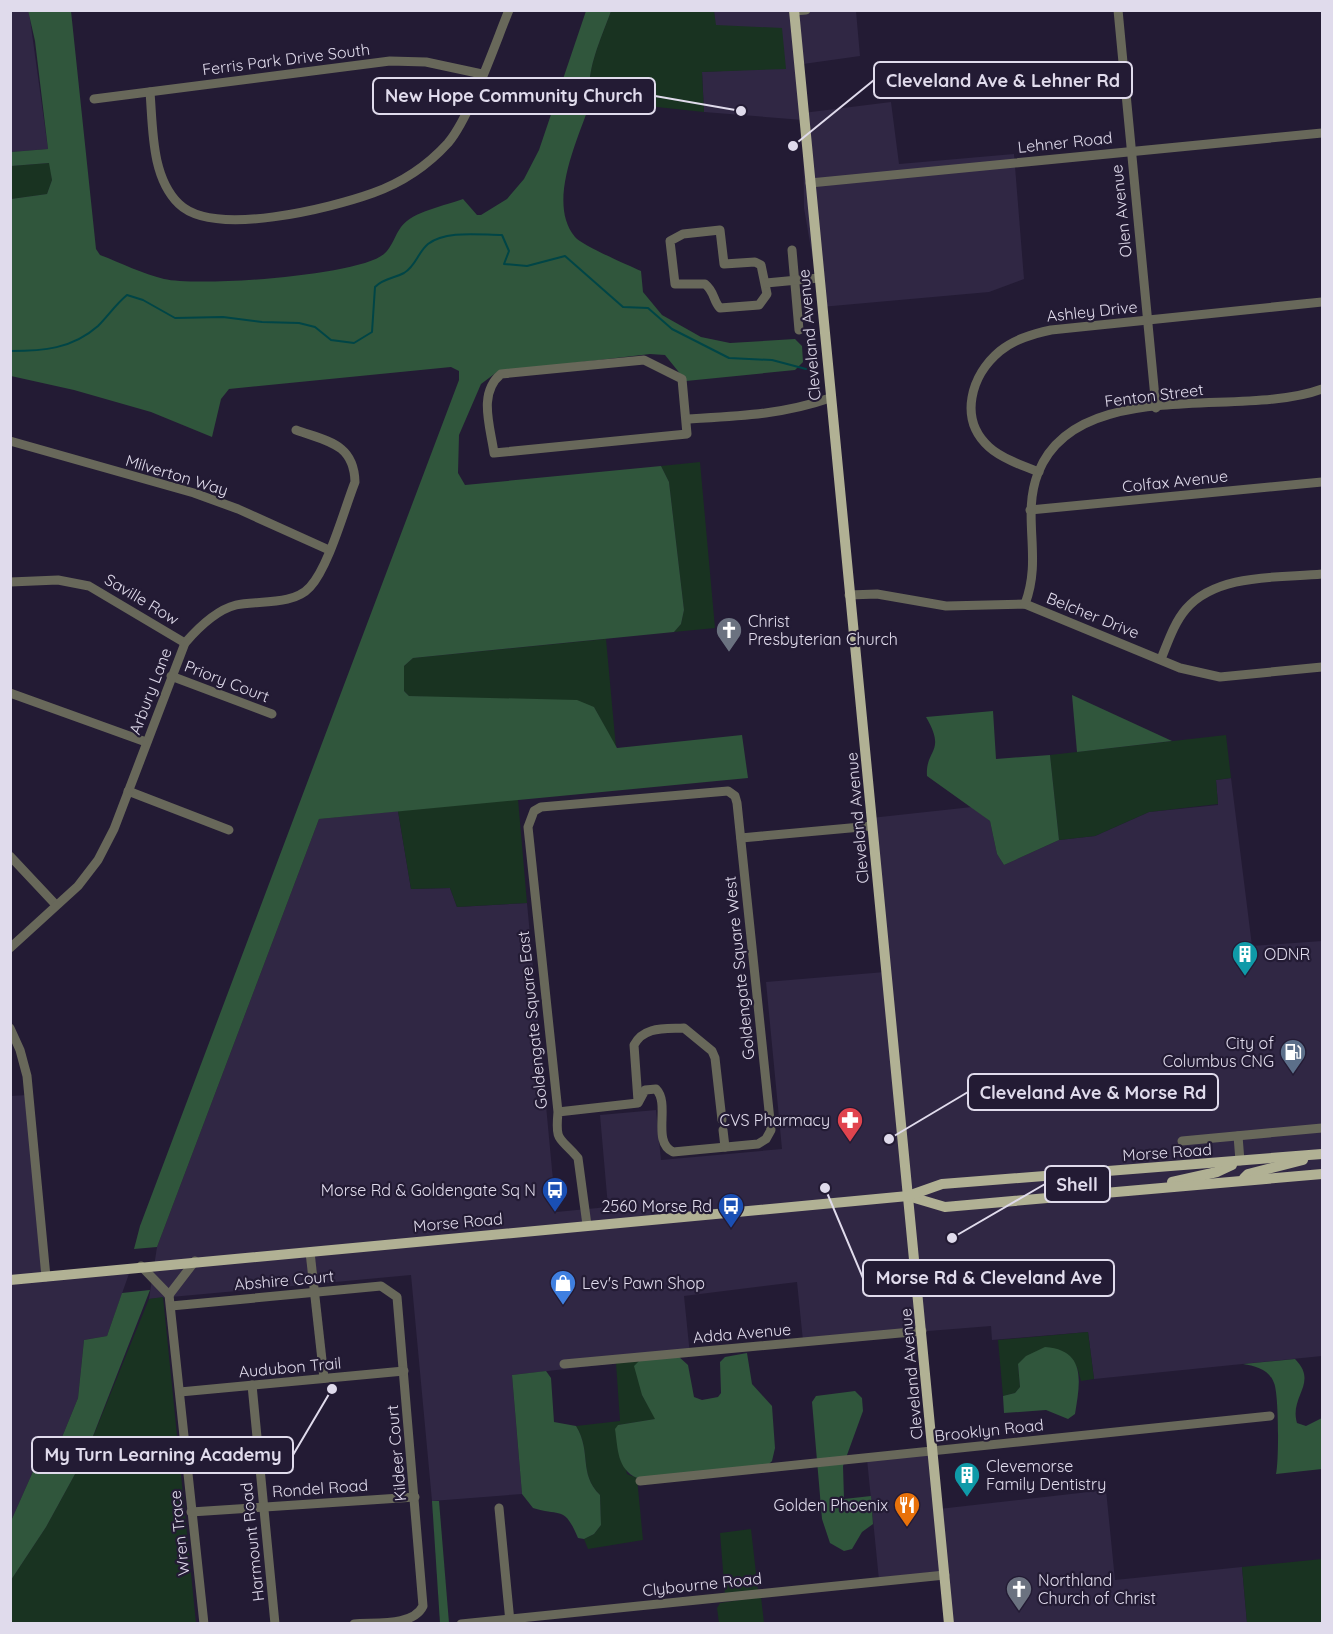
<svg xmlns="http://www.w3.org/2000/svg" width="1333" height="1634" viewBox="0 0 1333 1634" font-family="Quicksand,sans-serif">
	<rect width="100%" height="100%" fill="#231b34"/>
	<g fill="#302744">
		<polygon points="11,11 29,12 48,149 11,152"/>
		<polygon points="714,11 856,11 860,56 796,65 803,113 891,102 899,164 1014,154 1024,279 989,292 821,307 804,208 803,120 704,112 702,72 786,68 715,25"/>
		<polygon points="1231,778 1252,946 1322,941 1322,1356 1094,1379 1088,1332 992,1340 991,1326 803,1341 797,1282 684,1296 690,1355 512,1375 522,1494 432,1501 411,1275 149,1299 157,1247 319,819 398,811 411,889 450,888 457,907 527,903 556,1212 608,1207 600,1115 656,1110 661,1160 782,1149 766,982 885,972 871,818 972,807 990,821 997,854 1004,865 1059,840 1095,836 1149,812 1218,805 1216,780"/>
		<polygon points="28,1095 47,1277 131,1268 107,1336 84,1340 78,1398 58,1447 35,1467 11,1521 10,1096"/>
		<polygon points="933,1451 939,1509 1106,1490 1115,1580 1242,1567 1247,1623 947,1623 942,1574 879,1580 867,1459"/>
	</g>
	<g fill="#193321">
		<path d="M 611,11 L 714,11 L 716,25 L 782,28 L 786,69 L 702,72 L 704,112 L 591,100 C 584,73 602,37 611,11 Z"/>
		<polygon points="50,163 52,180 47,194 11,199 11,166"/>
		<polygon points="700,462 715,628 674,632 681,624 684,610 669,482 661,466"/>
		<polygon points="606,639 616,748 594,707 409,696 404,691 404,666 413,658"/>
		<polygon points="1226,735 1231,778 1216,780 1218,804 1149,812 1095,836 1059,840 1050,755"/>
		<polygon points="518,799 527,903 457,907 450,888 411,889 398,811"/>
		<polygon points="163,1297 196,1623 11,1624 11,1580 46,1527 86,1454 149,1299"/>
		<polygon points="1088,1332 1094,1379 1081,1381 1077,1367 1018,1365 1020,1387 1015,1393 1003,1396 998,1340"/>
		<path d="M 640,1360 L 642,1395 L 656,1419 L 618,1425 L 627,1474 L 637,1478 L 643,1540 L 588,1549 L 584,1539 L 594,1534 L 601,1525 L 600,1495 C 578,1473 592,1452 576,1426 L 620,1421 L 616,1363 Z"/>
		<polygon points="751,1529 758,1591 725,1595 720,1533"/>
		<polygon points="1322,1559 1322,1623 1247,1623 1242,1567"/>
		<polygon points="761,1597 764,1623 719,1623 717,1608 720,1603"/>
	</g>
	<g fill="#30563c">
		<path d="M 28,10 L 71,11 L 96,249 L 100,255 C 121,263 143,274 164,279 C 199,287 358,276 384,254 C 392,247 395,235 401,227 C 413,211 445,206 463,199 L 477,215 L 481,215 L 507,199 L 524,179 L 539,150 L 586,11 L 611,11 C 602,37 584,73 591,100 C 579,138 546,202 575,237 C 583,246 628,265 641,271 L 643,292 L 662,315 L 701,337 L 730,343 L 795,339 L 802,346 L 803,362 L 795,370 L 686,381 L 665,355 L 650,354 L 497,372 L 481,384 L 459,435 L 458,473 L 465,485 L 661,466 L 669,482 L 684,610 L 681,624 L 674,632 L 413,658 L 404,666 L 404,691 L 409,696 L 577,700 L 594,707 L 617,748 L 742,735 L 748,778 L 319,819 L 157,1247 L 134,1249 L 140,1226 L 459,380 L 459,371 L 451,367 L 229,389 L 221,399 L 212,437 L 151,412 L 74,390 L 11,376 L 11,199 L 47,194 L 52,180 L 49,163 L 11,166 L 11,152 L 48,149 L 35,41 Z"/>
		<polygon points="1072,695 1172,741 1077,752"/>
		<path d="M 993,711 L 996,759 L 1050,755 L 1059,840 L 1004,865 L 997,854 L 990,821 L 927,776 C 925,749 947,753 926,717 Z"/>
		<polygon points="150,1290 86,1454 46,1527 11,1580 11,1521 35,1467 58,1447 78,1398 84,1340 107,1336 122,1293"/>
		<path d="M 1045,1347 C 1087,1350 1080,1383 1075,1414 L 1068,1419 L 1046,1410 L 1004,1413 L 1003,1396 L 1015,1393 L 1020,1387 L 1018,1364 L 1026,1356 Z"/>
		<path d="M 747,1353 L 752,1384 L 772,1406 L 775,1448 L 772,1461 L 768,1465 L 637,1478 C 617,1469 618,1449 615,1429 L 618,1425 L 655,1419 L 642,1395 L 634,1366 L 640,1360 L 678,1356 L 688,1365 L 694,1397 L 702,1400 L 718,1397 L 721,1393 L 720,1362 L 725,1357 Z"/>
		<path d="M 1295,1359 C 1319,1383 1289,1396 1297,1423 L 1306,1426 L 1322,1418 L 1322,1469 L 1276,1474 C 1279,1461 1279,1394 1274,1383 C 1269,1369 1255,1366 1243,1364 Z"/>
		<path d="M 546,1371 L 551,1378 L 554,1422 L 576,1426 C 592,1452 578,1473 600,1495 L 601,1525 L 594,1534 L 584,1539 L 578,1538 C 564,1505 562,1517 533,1508 L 522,1494 L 512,1375 Z"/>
		<polygon points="855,1391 862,1398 863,1411 843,1466 844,1499 871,1496 873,1524 862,1532 852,1549 844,1551 830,1543 822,1519 812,1402 816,1396"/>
		<polygon points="432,1501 439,1501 449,1623 440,1623"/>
	</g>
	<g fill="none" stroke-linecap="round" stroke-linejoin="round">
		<path stroke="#004546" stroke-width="2" d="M 10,351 C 43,351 72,349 98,326 C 108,316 116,304 127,295 L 143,300 L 175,318 L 223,317 L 262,322 L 299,323 L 315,327 L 331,340 L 354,343 L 372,332 L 375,287 C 384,278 393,279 404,273 C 416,266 418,252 428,244 C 446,230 480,235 502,235 L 509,251 L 504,264 L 527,266 L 565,256 L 623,307 L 648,308 L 672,329 L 729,358 L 772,360 L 806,369"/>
		<g stroke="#68685a" stroke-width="9">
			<polyline points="1118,10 1156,408"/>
			<polyline points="794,11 806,10"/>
			<path d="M 150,92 C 153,128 151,177 179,204 C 214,238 331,208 373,193 C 401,183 428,165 448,143 C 470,117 495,44 509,10"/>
			<polyline points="94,99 390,61 426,62 482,74"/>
			<polyline points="810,183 1322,133"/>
			<path d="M 720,230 L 724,264 L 755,262 L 761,265 L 767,294 L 759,305 L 720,308 C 713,301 715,292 705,284 L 675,284 L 670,241 L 683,234 Z"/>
			<polyline points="792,250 799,330"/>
			<polyline points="766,283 819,278"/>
			<path d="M 644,360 L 682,379 L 687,434 L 494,453 C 490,425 478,393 501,374 Z"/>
			<path d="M 687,419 C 738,416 781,415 830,398"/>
			<polyline points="10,441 194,493 238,509 329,550"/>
			<path d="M 1039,472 C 1023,466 1001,458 989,447 C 958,419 971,375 1000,351 C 1015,339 1033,334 1051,330 L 1322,302"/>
			<polyline points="1030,510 1322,482"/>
			<polyline points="10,582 58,580 89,586 185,643"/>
			<polyline points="849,595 877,594 946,606 1025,604 1180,668 1220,677 1322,667"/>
			<path d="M 1025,604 C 1043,557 1021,517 1038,473 C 1077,374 1242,419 1322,389"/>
			<path d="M 1161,659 C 1168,642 1174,623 1186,609 C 1217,573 1279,578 1322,574"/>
			<polyline points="171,676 272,714"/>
			<polyline points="10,693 146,742"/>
			<polyline points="128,791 229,830"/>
			<polyline points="741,838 872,826"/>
			<polyline points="10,856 56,905"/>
			<path d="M 10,948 L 78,886 L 98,860 L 114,829 L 185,643 C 198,628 216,610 236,605 C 258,600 293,606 310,587 C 329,566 344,510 355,482 C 354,443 326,441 296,430"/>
			<polyline points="10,1028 20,1050 27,1076 46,1277"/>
			<path d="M 638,1101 L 634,1045 C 644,1026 665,1029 684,1028 L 712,1051 L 715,1058 L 722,1120"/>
			<path d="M 558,1112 L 638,1103 L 645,1090 L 656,1089 C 671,1104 651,1142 673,1152 L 758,1144 L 766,1139 L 771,1130 L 737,803 L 735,796 L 728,791 L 541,807 L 534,811 L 528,827 L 558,1112 C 555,1144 560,1136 578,1158 L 587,1225"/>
			<polyline points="723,1130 725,1147"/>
			<polyline points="1238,1136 1240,1161"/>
			<polyline points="1182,1141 1322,1128"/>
			<polyline points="310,1252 324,1378"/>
			<polyline points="141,1266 169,1295 204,1624"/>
			<polyline points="169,1295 195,1261"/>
			<path d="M 171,1306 L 381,1286 L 397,1297 L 423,1606 C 413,1627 374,1622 354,1624"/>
			<polyline points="564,1364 922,1331"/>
			<polyline points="252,1385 275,1624"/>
			<polyline points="180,1392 404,1371"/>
			<polyline points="640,1481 1270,1416"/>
			<polyline points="499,1508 510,1622"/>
			<polyline points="191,1512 415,1497"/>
			<polyline points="461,1624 945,1575"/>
		</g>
		<g stroke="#b1b194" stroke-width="10">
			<polyline points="794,10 949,1624"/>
			<polyline points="1244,1178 1248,1174 1303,1160"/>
			<polyline points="1172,1182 1217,1172 1232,1165"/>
			<polyline points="908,1196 945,1207 1322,1174"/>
			<polyline points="10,1280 908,1196 942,1184 1322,1154"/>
		</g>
	</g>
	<defs>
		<g id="church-pin" transform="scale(1.35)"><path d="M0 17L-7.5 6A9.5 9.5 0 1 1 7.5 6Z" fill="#6b7280" stroke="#231b34"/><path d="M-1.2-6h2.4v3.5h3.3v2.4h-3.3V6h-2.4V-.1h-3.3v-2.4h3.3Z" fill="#fff"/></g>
		<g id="building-pin" transform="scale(1.35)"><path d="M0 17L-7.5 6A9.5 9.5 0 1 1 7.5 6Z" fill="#0f9aa8" stroke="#231b34"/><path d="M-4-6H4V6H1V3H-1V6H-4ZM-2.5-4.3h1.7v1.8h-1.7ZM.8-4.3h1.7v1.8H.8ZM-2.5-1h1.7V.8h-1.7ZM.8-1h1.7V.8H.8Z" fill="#fff"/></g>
		<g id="fuel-pin" transform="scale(1.35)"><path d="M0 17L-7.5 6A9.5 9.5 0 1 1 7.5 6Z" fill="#5c6f8a" stroke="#231b34"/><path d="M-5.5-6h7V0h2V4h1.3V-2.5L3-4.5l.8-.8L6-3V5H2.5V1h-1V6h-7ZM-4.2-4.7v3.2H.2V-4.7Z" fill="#fff"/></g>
		<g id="pharmacy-pin" transform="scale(1.35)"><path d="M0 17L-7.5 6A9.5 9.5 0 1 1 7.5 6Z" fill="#e0444e" stroke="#231b34"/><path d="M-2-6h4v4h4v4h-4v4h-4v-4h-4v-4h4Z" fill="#fff"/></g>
		<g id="bus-pin" transform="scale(1.35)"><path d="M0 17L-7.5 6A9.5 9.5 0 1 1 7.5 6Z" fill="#1a4fb4" stroke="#231b34"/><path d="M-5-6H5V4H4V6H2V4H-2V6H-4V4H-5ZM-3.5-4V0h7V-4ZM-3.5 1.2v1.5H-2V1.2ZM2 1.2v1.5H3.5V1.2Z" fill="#fff"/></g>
		<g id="shop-pin" transform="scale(1.35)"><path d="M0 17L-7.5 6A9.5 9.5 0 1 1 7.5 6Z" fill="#3f7fe0" stroke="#231b34"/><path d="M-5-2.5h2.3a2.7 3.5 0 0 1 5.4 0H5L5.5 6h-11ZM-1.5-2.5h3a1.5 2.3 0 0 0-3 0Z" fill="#fff"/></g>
		<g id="restaurant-pin" transform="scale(1.35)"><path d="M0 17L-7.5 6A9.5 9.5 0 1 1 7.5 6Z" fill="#e8710a" stroke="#231b34"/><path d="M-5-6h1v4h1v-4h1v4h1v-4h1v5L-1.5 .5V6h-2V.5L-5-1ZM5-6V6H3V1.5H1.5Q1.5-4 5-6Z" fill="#fff"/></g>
	</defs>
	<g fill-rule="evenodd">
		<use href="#church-pin" x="729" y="630"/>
		<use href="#building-pin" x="1245" y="954"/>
		<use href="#fuel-pin" x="1293" y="1052"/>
		<use href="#pharmacy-pin" x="850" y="1120"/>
		<use href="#bus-pin" x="555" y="1190"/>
		<use href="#bus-pin" x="731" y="1206"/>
		<use href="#shop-pin" x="563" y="1283"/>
		<use href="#building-pin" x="967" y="1475"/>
		<use href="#restaurant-pin" x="907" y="1505"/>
		<use href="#church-pin" x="1019" y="1589"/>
	</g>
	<g text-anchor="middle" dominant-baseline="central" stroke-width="4.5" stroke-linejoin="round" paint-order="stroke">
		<g font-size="16" fill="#e0dbec" stroke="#231b34">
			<text transform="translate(286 59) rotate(-7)">Ferris Park Drive South</text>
			<text transform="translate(1065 142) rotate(-6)">Lehner Road</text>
			<text transform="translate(1121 211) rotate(-96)">Olen Avenue</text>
			<text transform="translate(1092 311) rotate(-6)">Ashley Drive</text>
			<text transform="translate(809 335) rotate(-95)">Cleveland Avenue</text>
			<text transform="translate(1154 395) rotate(-7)">Fenton Street</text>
			<text transform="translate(177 475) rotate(17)">Milverton Way</text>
			<text transform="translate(1175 481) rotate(-6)">Colfax Avenue</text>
			<text transform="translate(142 599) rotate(31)">Saville Row</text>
			<text transform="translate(1093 615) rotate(22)">Belcher Drive</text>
			<text transform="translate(227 681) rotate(21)">Priory Court</text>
			<text transform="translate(150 691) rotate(-69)">Arbury Lane</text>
			<text transform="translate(857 818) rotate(-95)">Cleveland Avenue</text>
			<text transform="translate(739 968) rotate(-96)">Goldengate Square West</text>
			<text transform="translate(532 1020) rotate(-96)">Goldengate Square East</text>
			<text transform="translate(1167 1152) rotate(-4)">Morse Road</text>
			<text transform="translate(458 1222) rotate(-5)">Morse Road</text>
			<text transform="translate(284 1280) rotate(-5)">Abshire Court</text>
			<text transform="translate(742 1333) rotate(-5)">Adda Avenue</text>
			<text transform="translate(290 1367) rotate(-5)">Audubon Trail</text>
			<text transform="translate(911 1374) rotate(-95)">Cleveland Avenue</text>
			<text transform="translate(989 1430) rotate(-6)">Brooklyn Road</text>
			<text transform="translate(396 1453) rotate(-95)">Kildeer Court</text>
			<text transform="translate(320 1488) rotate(-4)">Rondel Road</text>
			<text transform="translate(179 1533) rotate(-96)">Wren Trace</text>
			<text transform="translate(252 1542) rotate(-96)">Harmount Road</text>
			<text transform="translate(702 1584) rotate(-6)">Clybourne Road</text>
		</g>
		<g font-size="16" fill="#e0dbec" stroke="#231b34" text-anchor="start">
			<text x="748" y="621">Christ<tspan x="748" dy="18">Presbyterian Church</tspan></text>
			<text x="1264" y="954">ODNR</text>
			<text x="1274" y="1043" text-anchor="end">City of<tspan x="1274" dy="18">Columbus CNG</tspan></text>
			<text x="830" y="1120" text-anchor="end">CVS Pharmacy</text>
			<text x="536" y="1190" text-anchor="end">Morse Rd &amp; Goldengate Sq N</text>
			<text x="712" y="1206" text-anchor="end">2560 Morse Rd</text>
			<text x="582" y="1283">Lev's Pawn Shop</text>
			<text x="986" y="1466">Clevemorse<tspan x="986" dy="18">Family Dentistry</tspan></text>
			<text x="888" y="1505" text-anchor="end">Golden Phoenix</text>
			<text x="1038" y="1580">Northland<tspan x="1038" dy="18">Church of Christ</tspan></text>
		</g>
	</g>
	<path fill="none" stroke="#e0dbec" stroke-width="2" d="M793 146L874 80M741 111L655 96M889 1139L968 1092M952 1238L1045 1184M825 1188L863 1278M332 1389L293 1455"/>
	<g fill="#e0dbec" stroke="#231b34" stroke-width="2">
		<circle cx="793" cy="146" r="6"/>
		<circle cx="741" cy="111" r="6"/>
		<circle cx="889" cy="1139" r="6"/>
		<circle cx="952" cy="1238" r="6"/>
		<circle cx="825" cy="1188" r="6"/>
		<circle cx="332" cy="1389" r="6"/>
	</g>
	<g fill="#231b34" stroke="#e0dbec" stroke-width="2">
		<rect x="874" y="62" width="258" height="36" rx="6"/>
		<rect x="373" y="78" width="282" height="36" rx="6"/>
		<rect x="968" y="1074" width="250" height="36" rx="6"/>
		<rect x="1045" y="1166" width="65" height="36" rx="6"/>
		<rect x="863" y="1260" width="251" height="36" rx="6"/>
		<rect x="32" y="1437" width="261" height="36" rx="6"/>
	</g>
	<g font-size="18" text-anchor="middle" font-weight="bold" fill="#e0dbec">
		<text x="1003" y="87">Cleveland Ave &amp; Lehner Rd</text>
		<text x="514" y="102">New Hope Community Church</text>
		<text x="1093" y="1099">Cleveland Ave &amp; Morse Rd</text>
		<text x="1077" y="1191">Shell</text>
		<text x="989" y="1284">Morse Rd &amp; Cleveland Ave</text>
		<text x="163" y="1461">My Turn Learning Academy</text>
	</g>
	<rect width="1333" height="1634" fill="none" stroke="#e0dbec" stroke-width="24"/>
</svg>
